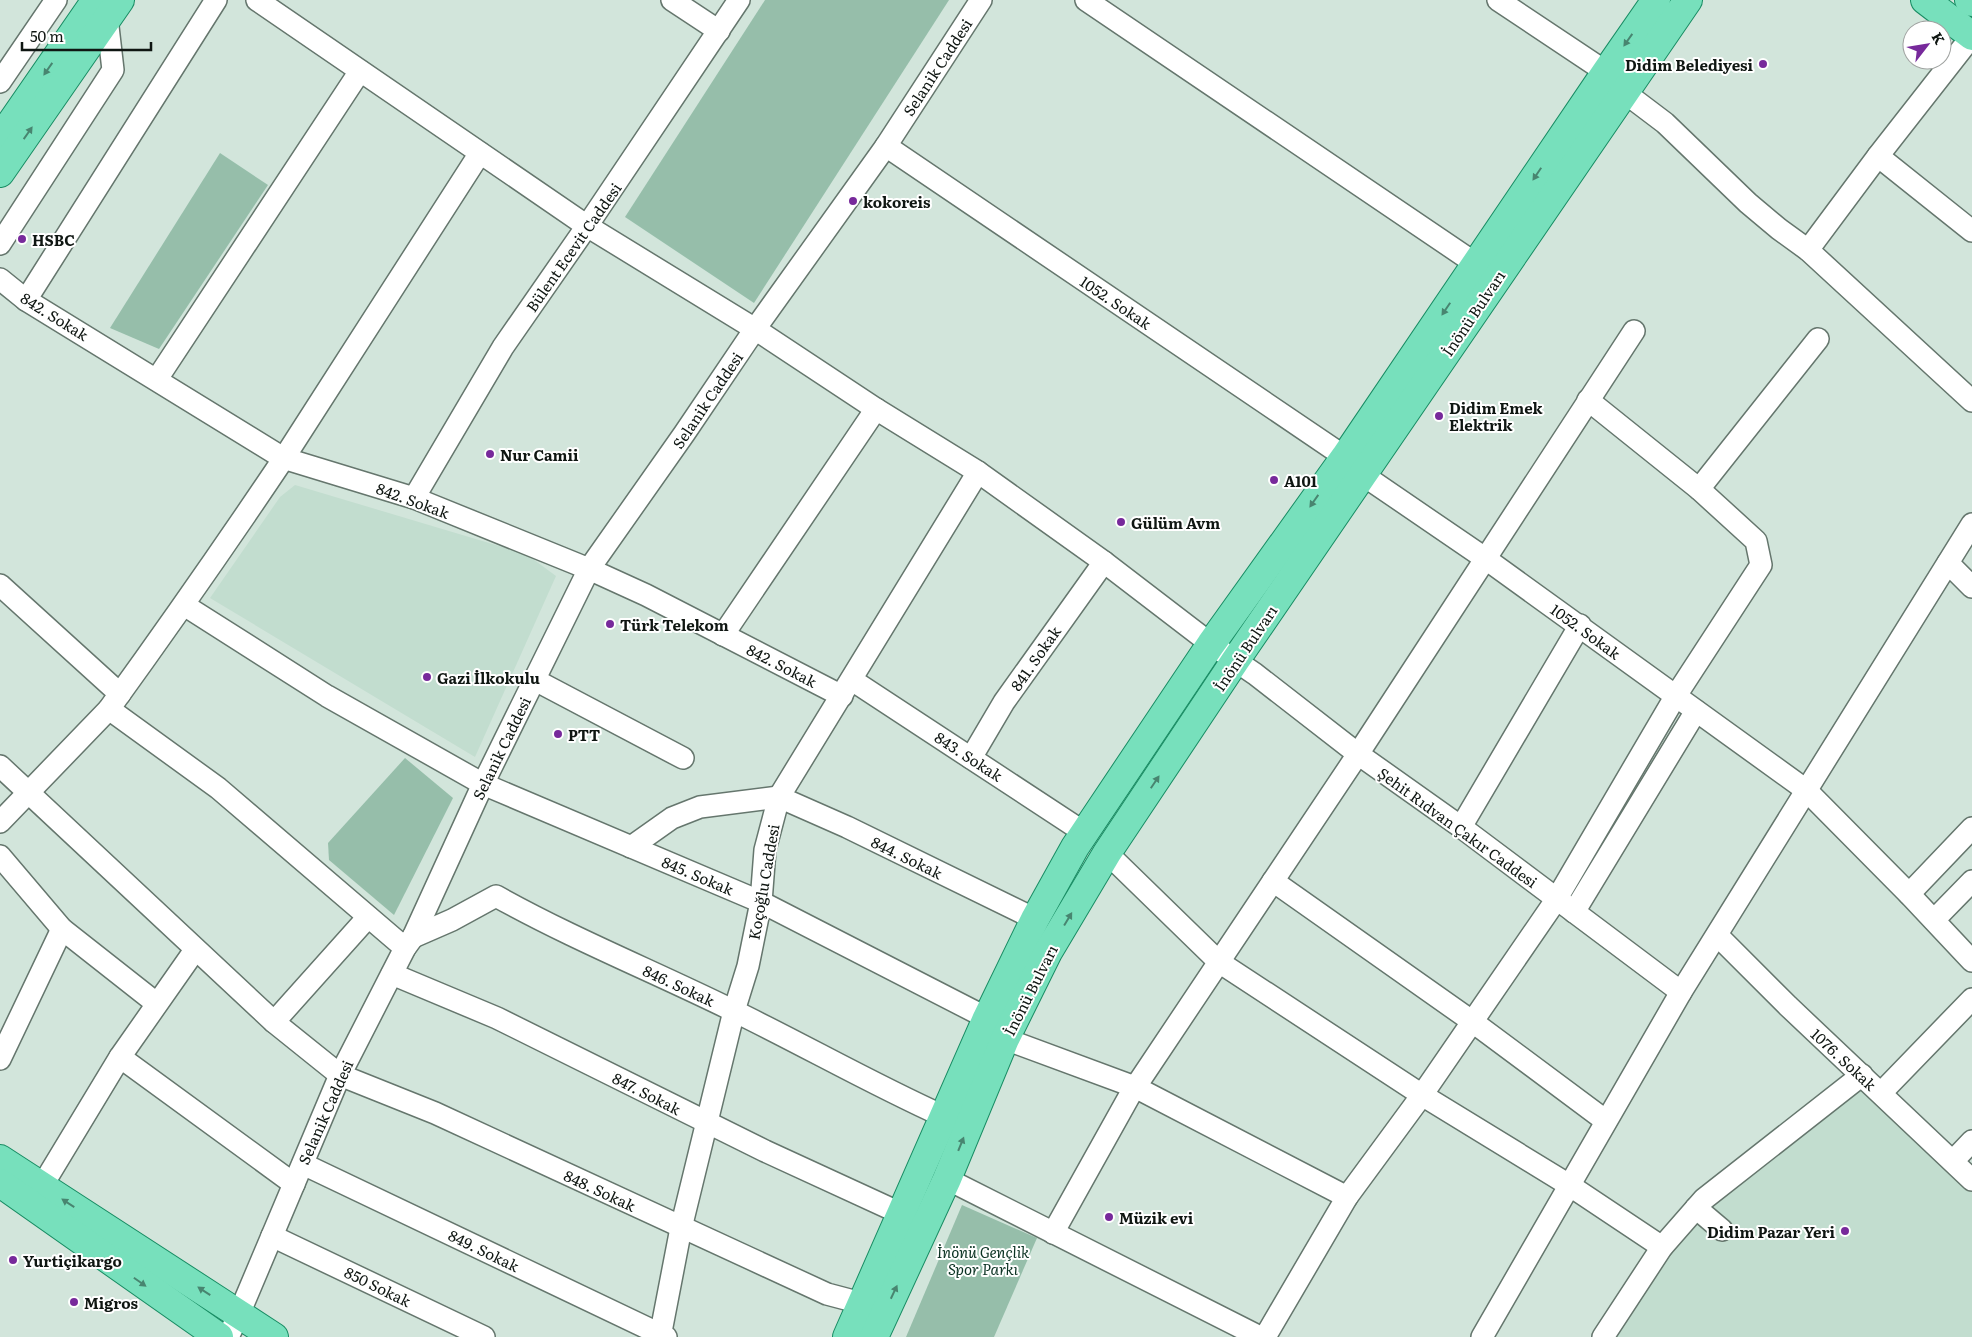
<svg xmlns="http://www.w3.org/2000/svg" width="1972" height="1337" viewBox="0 0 1972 1337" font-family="Literata,serif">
	<rect width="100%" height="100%" fill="#d2e5db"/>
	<g fill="#c2ddcf">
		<polygon points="295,485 526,554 556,576 475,757 210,598 280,497"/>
		<polygon points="1862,1075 1972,1180 1972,1337 1603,1337 1662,1247"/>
	</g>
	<g fill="#96beaa">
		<polygon points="765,0 949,0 754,303 625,217"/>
		<polygon points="220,153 268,185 159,349 110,328"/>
		<polygon points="405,758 453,798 394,915 329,860 328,843"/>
		<polygon points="962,1205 1037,1238 994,1337 906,1337"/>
	</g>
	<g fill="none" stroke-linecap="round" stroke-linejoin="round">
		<g stroke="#65766d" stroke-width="24">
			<g id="minor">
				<polyline points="257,0 587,226 755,329 876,409 978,472 1104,562 1211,644 1255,674 1358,754 1461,827 1681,992"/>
				<polyline points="672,0 719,31"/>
				<polyline points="1086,0 1476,264"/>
				<polyline points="1498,0 1606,72"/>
				<polyline points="0,82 56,0"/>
				<polyline points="1624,92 1665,123 1748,203 1779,229 1808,250 1972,401"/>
				<polyline points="886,146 1345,457"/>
				<polyline points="1878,156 1972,231"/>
				<polyline points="0,244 113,70 107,18"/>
				<polyline points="1808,250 1878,156 1972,36"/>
				<polyline points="0,279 26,300 283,458 414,498 589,569 646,595 842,696"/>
				<polyline points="26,300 216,0"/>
				<polyline points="157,379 360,71"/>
				<polyline points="1363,475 1486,559 1806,790 1909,894 1972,961"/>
				<polyline points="1699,489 1818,339"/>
				<polyline points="414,498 503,347 587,226 739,0"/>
				<polyline points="1948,563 1972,587"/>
				<polyline points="0,585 120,694"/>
				<polyline points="184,605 327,696 483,784 761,902 987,1018"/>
				<polyline points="723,635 876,409"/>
				<polyline points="535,680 683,758"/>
				<polyline points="852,680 1085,833"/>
				<polyline points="109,709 218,788 405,948"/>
				<polyline points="971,758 1004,702 1104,562"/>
				<polyline points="0,766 274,1022 340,1075 435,1113 827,1294 861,1303"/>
				<path d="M 0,822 L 109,709 C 169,626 227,543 284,458 C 350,357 414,254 480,153"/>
				<polyline points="1461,827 1580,625"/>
				<polyline points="631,847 672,818 700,807 779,797 847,827 1035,919"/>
				<polyline points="1107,853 1219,962 1422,1095 1569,1185 1662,1247"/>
				<polyline points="0,856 62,929 156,1003"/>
				<polyline points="1273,881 1473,1022 1606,1121"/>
				<polyline points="1909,894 1972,828"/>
				<polyline points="1574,912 1696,711"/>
				<polyline points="1934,920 1972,881"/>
				<polyline points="1718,936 1788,1006 1972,1180"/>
				<path d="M 413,937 L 452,920 L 496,896 C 573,939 655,972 734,1011 C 804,1045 872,1084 943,1116"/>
				<polyline points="392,974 497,1018 765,1151 902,1214"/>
				<polyline points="274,1022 368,917"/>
				<polyline points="1005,1039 1135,1087 1347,1197"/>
				<polyline points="120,1057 294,1184"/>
				<polyline points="0,1059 62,929"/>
				<polyline points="1881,1093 1972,999"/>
				<polyline points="1953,1161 1972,1141"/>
				<polyline points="303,1164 666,1337"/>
				<polyline points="947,1179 1260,1337"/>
				<polyline points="42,1186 120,1057 195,950"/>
				<polyline points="1696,1208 1722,1230"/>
				<polyline points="1053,1233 1130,1095 1358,754 1634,331"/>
				<polyline points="272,1236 484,1337"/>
				<polyline points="228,1337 239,1314 340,1075 405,948 413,937 483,784 589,569 684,434 755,329 886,146 981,0"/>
				<polyline points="660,1337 681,1228 734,1011 748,966 761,902 765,850 779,797 978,472"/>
				<polyline points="1265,1337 1347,1197 1422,1095 1556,900 1675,697 1761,565 1756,541 1699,489 1588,400"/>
				<polyline points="1482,1337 1681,992 1972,524"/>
				<polyline points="1603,1337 1662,1247 1704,1199 1862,1075"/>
			</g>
		</g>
		<g stroke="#188c63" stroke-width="30">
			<g id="major">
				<polyline points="1925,0 1972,36"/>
				<polyline points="1969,0 1972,2"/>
				<polyline points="0,139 96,0"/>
				<polyline points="0,173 120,0"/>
				<polyline points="0,1159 274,1337"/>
				<polyline points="0,1183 219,1337"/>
				<polyline points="847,1337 987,1018 1035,919 1075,847 1211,644 1345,457 1606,72 1656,0"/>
				<polyline points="874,1337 947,1179 1005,1039 1048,952 1107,853 1235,661 1688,0"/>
			</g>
		</g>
		<use href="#minor" stroke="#fff" stroke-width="21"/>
		<use href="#major" stroke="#77e0bc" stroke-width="28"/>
	</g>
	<defs><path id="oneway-solid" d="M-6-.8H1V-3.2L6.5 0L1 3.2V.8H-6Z" transform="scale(1.25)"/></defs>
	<g fill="#488570">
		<use href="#oneway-solid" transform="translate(1628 40) rotate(125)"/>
		<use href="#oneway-solid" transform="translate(48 69) rotate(125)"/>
		<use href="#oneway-solid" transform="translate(28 133) rotate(-55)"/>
		<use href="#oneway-solid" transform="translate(1537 174) rotate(124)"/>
		<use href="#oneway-solid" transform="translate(1446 309) rotate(124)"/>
		<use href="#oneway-solid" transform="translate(1314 501) rotate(125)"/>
		<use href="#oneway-solid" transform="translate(1155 782) rotate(-56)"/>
		<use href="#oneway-solid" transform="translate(1068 919) rotate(-59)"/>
		<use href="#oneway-solid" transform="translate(961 1144) rotate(-68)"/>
		<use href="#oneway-solid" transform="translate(68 1203) rotate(-147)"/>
		<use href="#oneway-solid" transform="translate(140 1282) rotate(35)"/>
		<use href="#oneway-solid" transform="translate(204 1291) rotate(-147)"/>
		<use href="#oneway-solid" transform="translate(894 1292) rotate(-65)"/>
	</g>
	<g fill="#77299b" stroke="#fff" stroke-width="2">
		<circle cx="1763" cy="64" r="5"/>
		<circle cx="853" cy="201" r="5"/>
		<circle cx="22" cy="239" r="5"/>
		<circle cx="1439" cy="416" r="5"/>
		<circle cx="490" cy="454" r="5"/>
		<circle cx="1274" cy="480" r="5"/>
		<circle cx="1121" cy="522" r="5"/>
		<circle cx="610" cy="624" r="5"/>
		<circle cx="427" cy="677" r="5"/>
		<circle cx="558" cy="734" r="5"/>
		<circle cx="1109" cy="1217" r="5"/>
		<circle cx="1845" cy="1231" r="5"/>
		<circle cx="13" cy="1260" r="5"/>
		<circle cx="74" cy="1302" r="5"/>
	</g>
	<g text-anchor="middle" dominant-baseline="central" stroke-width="4" stroke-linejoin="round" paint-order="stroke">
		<g font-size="15" font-weight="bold" fill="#0f1612" stroke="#fff" text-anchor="start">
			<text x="1753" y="64" text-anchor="end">Didim Belediyesi</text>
			<text x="863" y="201">kokoreis</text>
			<text x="32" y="239">HSBC</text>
			<text x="1449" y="407">Didim Emek<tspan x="1449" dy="17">Elektrik</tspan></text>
			<text x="500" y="454">Nur Camii</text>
			<text x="1284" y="480">A101</text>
			<text x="1131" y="522">Gülüm Avm</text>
			<text x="620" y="624">Türk Telekom</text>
			<text x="437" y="677">Gazi İlkokulu</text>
			<text x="568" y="734">PTT</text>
			<text x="1119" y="1217">Müzik evi</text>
			<text x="1835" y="1231" text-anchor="end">Didim Pazar Yeri</text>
			<text x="23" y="1260">Yurtiçikargo</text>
			<text x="84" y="1302">Migros</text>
		</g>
		<g font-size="15" fill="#0f1612" stroke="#fff">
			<text transform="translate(937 67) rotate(-57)">Selanik Caddesi</text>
			<text transform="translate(573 247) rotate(-55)">Bülent Ecevit Caddesi</text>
			<text transform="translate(1116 302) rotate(34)">1052. Sokak</text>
			<text transform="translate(1473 313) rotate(-56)">İnönü Bulvarı</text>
			<text transform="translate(55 316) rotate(32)">842. Sokak</text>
			<text transform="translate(707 400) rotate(-56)">Selanik Caddesi</text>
			<text transform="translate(413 500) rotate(20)">842. Sokak</text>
			<text transform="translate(1586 631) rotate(36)">1052. Sokak</text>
			<text transform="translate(1245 648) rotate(-56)">İnönü Bulvarı</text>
			<text transform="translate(1035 658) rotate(-55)">841. Sokak</text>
			<text transform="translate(782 665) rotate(27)">842. Sokak</text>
			<text transform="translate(501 748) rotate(-64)">Selanik Caddesi</text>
			<text transform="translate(969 756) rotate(33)">843. Sokak</text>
			<text transform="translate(1458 827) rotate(36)">Şehit Rıdvan Çakır Caddesi</text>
			<text transform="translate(907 857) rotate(26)">844. Sokak</text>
			<text transform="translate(698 875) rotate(23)">845. Sokak</text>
			<text transform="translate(763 882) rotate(-80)">Koçoğlu Caddesi</text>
			<text transform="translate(679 985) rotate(25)">846. Sokak</text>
			<text transform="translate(1030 990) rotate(-63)">İnönü Bulvarı</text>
			<text transform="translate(1844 1059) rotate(43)">1076. Sokak</text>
			<text transform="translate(647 1093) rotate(27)">847. Sokak</text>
			<text transform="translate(325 1112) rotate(-66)">Selanik Caddesi</text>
			<text transform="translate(600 1190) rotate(25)">848. Sokak</text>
			<text transform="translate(484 1250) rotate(26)">849. Sokak</text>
			<text transform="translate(378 1286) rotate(26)">850 Sokak</text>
		</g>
		<g font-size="15" font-style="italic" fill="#093121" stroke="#fff">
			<text x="983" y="1251">İnönü Gençlik<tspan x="983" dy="17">Spor Parkı</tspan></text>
		</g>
	</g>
	<g transform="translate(1927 45) rotate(59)"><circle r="24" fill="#ffffff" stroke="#9fa2a0"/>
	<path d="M0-4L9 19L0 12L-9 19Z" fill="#77299b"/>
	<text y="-8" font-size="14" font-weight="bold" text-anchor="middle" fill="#0f1612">K</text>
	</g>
	<path d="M22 42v8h129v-8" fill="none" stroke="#0f1612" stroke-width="2.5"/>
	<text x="30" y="42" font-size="15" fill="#0f1612" stroke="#ffffff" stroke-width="4" paint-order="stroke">50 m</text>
</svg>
